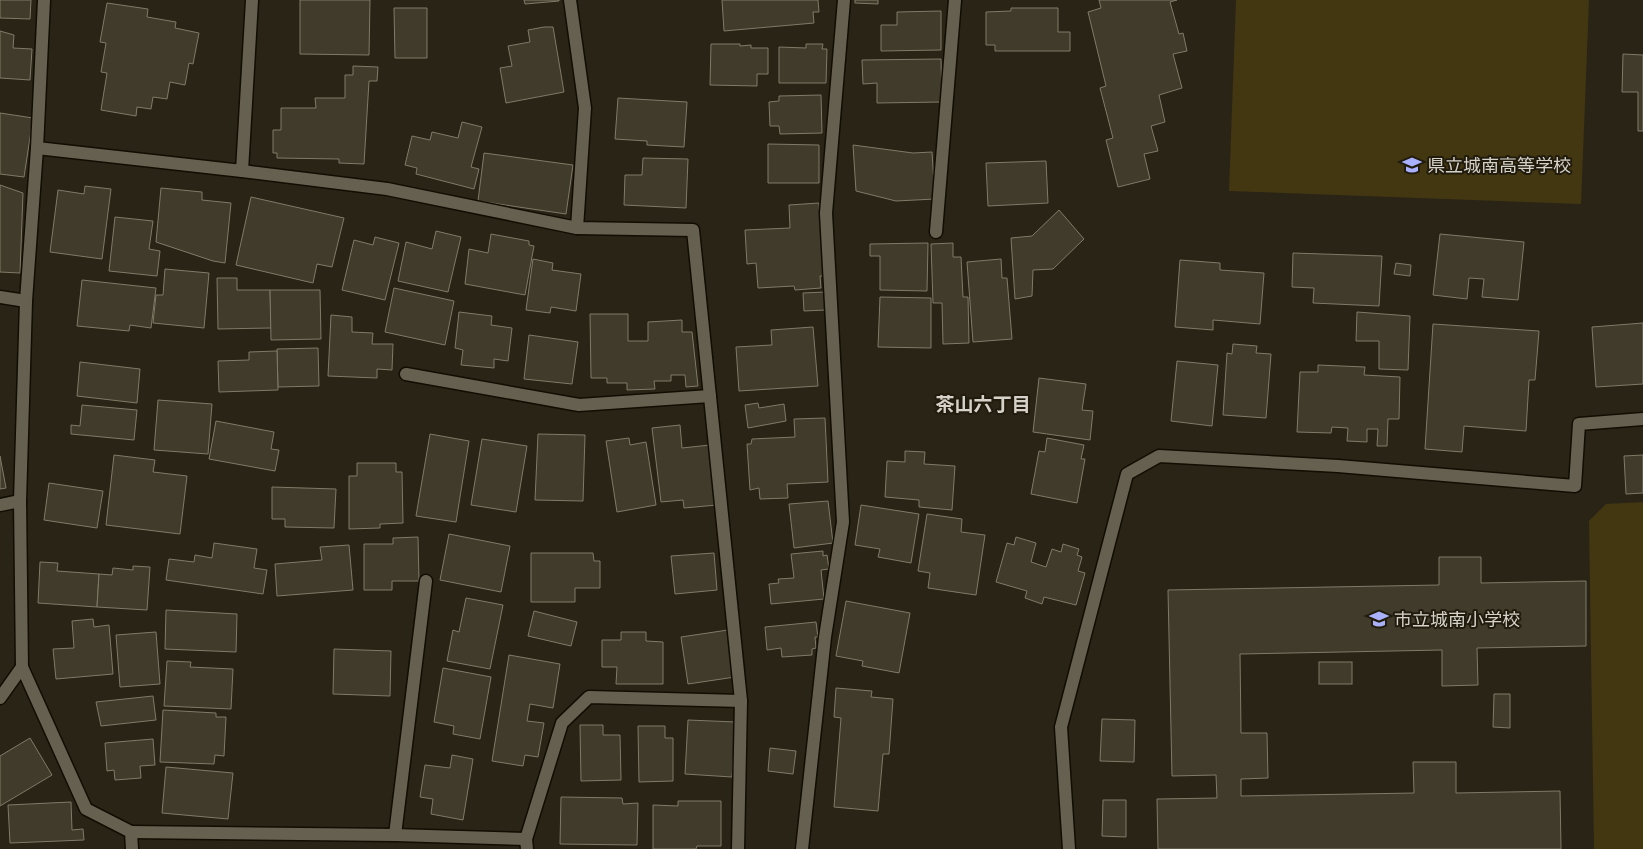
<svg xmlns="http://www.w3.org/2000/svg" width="1643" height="849" viewBox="0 0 1643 849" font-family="'Golos Text','Noto Sans JP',sans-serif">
	<rect width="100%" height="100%" fill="#2a2416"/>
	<g fill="#433712">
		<polygon points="1236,0 1589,0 1581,204 1229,191"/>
		<polygon points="1643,502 1643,849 1594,849 1589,521 1606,504"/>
	</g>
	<g fill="#403b2b" stroke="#807a69">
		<polygon points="0,0 31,0 30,19 0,18"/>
		<polygon points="300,0 370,0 369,55 300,54"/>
		<polygon points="524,0 559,0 559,1 525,4"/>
		<polygon points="722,0 818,0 819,12 813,12 814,23 724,31"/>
		<polygon points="855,0 878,0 878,4 855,3"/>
		<polygon points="1099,0 1177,0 1170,2 1179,34 1183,33 1187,51 1173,54 1182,88 1159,95 1165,122 1151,126 1158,151 1144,154 1150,179 1118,187 1106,140 1113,138 1100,88 1106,86 1088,12 1101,8"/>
		<polygon points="107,3 148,9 147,17 176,22 175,28 199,33 193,64 189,63 185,85 170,82 167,99 153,97 151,109 137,107 136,116 101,110 107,73 101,72 106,43 100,42"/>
		<polygon points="394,8 427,8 427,58 395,58"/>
		<polygon points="1011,8 1058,8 1058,32 1070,32 1070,51 995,51 995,45 986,45 986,12 1011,11"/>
		<polygon points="941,11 941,50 881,51 881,25 897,25 897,12"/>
		<polygon points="544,27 553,27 564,92 506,103 500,68 512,66 508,46 530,42 528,30"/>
		<polygon points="0,31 14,35 13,48 32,49 30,80 0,78"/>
		<polygon points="711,44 740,44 740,46 751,45 751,48 768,48 768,74 757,74 757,86 710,85"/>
		<polygon points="806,44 823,44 822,49 827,49 826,83 779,83 779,47 806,48"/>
		<polygon points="1623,54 1643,55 1643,131 1638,131 1638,92 1622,92"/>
		<polygon points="941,59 942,102 877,103 877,83 863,84 862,60"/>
		<polygon points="353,66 378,67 377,81 369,81 364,164 339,163 339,159 277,158 277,153 273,153 273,130 281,130 281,108 316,108 315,98 345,98 345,75 353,75"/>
		<polygon points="821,95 822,133 780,134 779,126 770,126 769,102 779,101 779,96"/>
		<polygon points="618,98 687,102 684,147 647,145 647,141 615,139"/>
		<polygon points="0,113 33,118 24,177 0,174"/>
		<polygon points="462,122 482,127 471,167 479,169 474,189 416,174 417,168 405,165 412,136 430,140 432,132 458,138"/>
		<polygon points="768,144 819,145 819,183 768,183"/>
		<polygon points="853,145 913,153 932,152 935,199 896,201 856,191"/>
		<polygon points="484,153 573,165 566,214 478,201"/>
		<polygon points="643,158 688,159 686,208 624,205 625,175 642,175"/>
		<polygon points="1046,161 1048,203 988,206 986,163"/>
		<polygon points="0,185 23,193 20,273 0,272"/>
		<polygon points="85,186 111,189 102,259 50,252 58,190 84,194"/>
		<polygon points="161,188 202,192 202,200 231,203 225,263 213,261 156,242"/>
		<polygon points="251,197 344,218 332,267 317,264 313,283 236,265"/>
		<polygon points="819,203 824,276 820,276 821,288 795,290 794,286 758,288 756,263 747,264 745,230 790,228 789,205"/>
		<polygon points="1059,210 1084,239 1053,269 1033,270 1032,296 1015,299 1011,238 1032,236"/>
		<polygon points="115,217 153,221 149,249 160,251 157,276 109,271"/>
		<polygon points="436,231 461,237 448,292 398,281 406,242 432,249"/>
		<polygon points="491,234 529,241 529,245 534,246 525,295 465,284 469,249 488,253"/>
		<polygon points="1440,234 1524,242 1518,300 1482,297 1484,279 1469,278 1467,299 1433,295"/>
		<polygon points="375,237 399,243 385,300 342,290 354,240 373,245"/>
		<polygon points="928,243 927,291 880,290 880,256 870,256 870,244"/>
		<polygon points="953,243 953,257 961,257 963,297 968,297 969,343 943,344 942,303 933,303 931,244"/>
		<polygon points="1293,253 1382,256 1379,306 1313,303 1314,288 1292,287"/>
		<polygon points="533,259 553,263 552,270 581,274 576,311 551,307 550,313 526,310"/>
		<polygon points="1001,259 1002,278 1007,278 1012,339 973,342 967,262"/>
		<polygon points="1180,260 1220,263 1220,270 1264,273 1260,324 1213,320 1213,330 1175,327"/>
		<polygon points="1396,263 1411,265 1410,276 1394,274"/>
		<polygon points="165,269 209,273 204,328 153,323 156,295 163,295"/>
		<polygon points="217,278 237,278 237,290 270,290 271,328 218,329"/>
		<polygon points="82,280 156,288 151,328 130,325 129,331 77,326"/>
		<polygon points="394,288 454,301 445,345 385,332"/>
		<polygon points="270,290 320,290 321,339 271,340"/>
		<polygon points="825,292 826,310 804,311 803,293"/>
		<polygon points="880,297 931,298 931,348 878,347"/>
		<polygon points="459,312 492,316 491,325 512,328 508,361 494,359 494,368 461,365 463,350 455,348"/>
		<polygon points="1357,312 1410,316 1408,370 1379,369 1379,341 1356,341"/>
		<polygon points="590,314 628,314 628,341 648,341 648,322 682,320 682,332 692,332 698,386 686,387 685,375 671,375 671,381 654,381 655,389 627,390 627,383 607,383 607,378 591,378"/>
		<polygon points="331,315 352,317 352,332 373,333 372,344 393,344 392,370 377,369 377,378 328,376"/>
		<polygon points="1643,323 1643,384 1596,387 1592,327"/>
		<polygon points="1433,324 1539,331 1535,380 1529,380 1526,431 1464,426 1462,452 1425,449"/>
		<polygon points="813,327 818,386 739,391 736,347 772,345 771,330"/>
		<polygon points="529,335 578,342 572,384 524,379"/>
		<polygon points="1233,344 1257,346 1256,353 1271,354 1266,418 1223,415 1227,353 1232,354"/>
		<polygon points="318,348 319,386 278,387 277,349"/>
		<polygon points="277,351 278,390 219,392 218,361 249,360 249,352"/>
		<polygon points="1177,361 1218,365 1212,426 1171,421"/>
		<polygon points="80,362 140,369 137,403 77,396"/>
		<polygon points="1318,365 1365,367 1364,375 1400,377 1399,419 1388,419 1387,446 1377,446 1378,429 1367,429 1367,442 1347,441 1348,428 1332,427 1331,433 1297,432 1300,372 1318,372"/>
		<polygon points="1039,378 1086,384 1082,410 1093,411 1090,440 1033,432"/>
		<polygon points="158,400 212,404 208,454 154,450"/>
		<polygon points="758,403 759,408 784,404 786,421 748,428 745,405"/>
		<polygon points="82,405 137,410 134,440 71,434 71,425 80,426"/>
		<polygon points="825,418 828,482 787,484 788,498 760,499 759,488 750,490 747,444 751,444 752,439 795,437 794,419"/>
		<polygon points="216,421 274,432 271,449 279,450 275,471 209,459"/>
		<polygon points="680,425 682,448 710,445 717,505 684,508 683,500 661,502 652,428"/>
		<polygon points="430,434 469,441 456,522 416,516"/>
		<polygon points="538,434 585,435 583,501 535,500"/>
		<polygon points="629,438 630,445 646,442 656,505 617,512 606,441"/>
		<polygon points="1047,438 1084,445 1081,459 1085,459 1077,503 1031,494 1039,451 1045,452"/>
		<polygon points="482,439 527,446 516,512 471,505"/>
		<polygon points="905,451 925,452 924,464 955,466 952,510 919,507 919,500 885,497 887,461 905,462"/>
		<polygon points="114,455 155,460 153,472 187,476 180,534 106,525"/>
		<polygon points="1643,455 1643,493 1626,494 1624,456"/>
		<polygon points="0,456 6,488 0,489"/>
		<polygon points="357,463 396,463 396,472 402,472 403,523 380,524 380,528 349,529 349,476 357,476"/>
		<polygon points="49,483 103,491 97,528 44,520"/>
		<polygon points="272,487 336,489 334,528 285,527 285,519 272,519"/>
		<polygon points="828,501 833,543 794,548 789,504"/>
		<polygon points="861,505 919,514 911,563 878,557 880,549 855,545"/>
		<polygon points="927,514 962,519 961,532 985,535 976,595 928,588 930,573 918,571"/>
		<polygon points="449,534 510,546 501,592 440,580"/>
		<polygon points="418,537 419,581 392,581 392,590 364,590 364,544 393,544 393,538"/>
		<polygon points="1016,537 1036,543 1031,562 1046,567 1052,549 1061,552 1063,544 1079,549 1077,555 1082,557 1078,571 1085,573 1076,605 1044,597 1042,604 1025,598 1027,591 996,582 1007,543 1014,545"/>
		<polygon points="214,543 257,549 254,568 267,570 263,594 166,580 169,559 194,562 195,555 212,558"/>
		<polygon points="349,545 353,590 277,596 275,564 322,560 320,547"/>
		<polygon points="823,551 823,556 827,555 829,569 821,570 824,599 771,604 769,584 779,583 778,579 794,578 791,554"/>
		<polygon points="531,553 593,553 594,561 600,561 600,588 575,588 575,602 531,602"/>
		<polygon points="714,553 717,590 675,594 671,556"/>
		<polygon points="1439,557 1481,557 1481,583 1586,581 1586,646 1477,648 1478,685 1442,686 1442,650 1240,654 1241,733 1267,733 1268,778 1241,779 1241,796 1414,793 1413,762 1456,762 1456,793 1560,791 1561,849 1158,849 1157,799 1217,798 1216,775 1172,776 1168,590 1439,585"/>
		<polygon points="40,562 58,563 57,571 99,574 97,607 38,603"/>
		<polygon points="133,566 150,567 147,610 97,607 99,574 112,575 113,568 133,570"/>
		<polygon points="466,598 503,605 490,669 447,661 453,630 459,632"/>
		<polygon points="846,601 910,613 899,673 862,666 863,661 836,656"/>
		<polygon points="166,610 237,614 236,652 165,649"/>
		<polygon points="534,611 577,622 571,646 528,636"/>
		<polygon points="93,619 94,627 109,625 113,674 56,679 53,649 74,648 72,621"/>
		<polygon points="816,622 818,637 815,637 816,648 812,649 812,655 782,657 781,648 767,650 765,627"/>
		<polygon points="728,630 735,677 688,684 681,637"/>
		<polygon points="156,632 160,684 120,687 116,635"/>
		<polygon points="621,632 646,632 646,641 663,642 663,684 616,684 617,667 602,667 602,640 621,640"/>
		<polygon points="334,649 391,651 390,696 333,694"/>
		<polygon points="509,655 560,664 553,708 530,704 527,721 544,723 538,757 525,755 523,766 492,761"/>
		<polygon points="167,661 191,662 190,667 233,669 231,709 164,706"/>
		<rect x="1319" y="662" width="33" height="22"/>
		<polygon points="443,668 491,677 480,739 453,734 454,726 434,722"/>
		<polygon points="836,688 872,691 871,697 893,699 889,754 883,754 878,811 834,807 841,718 834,717"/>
		<polygon points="1494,694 1510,694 1510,728 1493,727"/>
		<polygon points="153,696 156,720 101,726 96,702"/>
		<polygon points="163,710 216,713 216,717 226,717 224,756 215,755 214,764 160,762"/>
		<polygon points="1102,719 1135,720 1134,762 1100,761"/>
		<polygon points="688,720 736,722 732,777 685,774"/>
		<polygon points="580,725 603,725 603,735 620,735 621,780 581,781"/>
		<polygon points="638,726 665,726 665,738 673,738 673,781 639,782"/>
		<polygon points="30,738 52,775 0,806 0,756"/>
		<polygon points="153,739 155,765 140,766 141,778 115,780 114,770 107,771 105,743"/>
		<polygon points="770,748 796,751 793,774 768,771"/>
		<polygon points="452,755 473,759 463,820 431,814 433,799 420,797 425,765 450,768"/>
		<polygon points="166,767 233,773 228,819 162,813"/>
		<polygon points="561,797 622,798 623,804 638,803 637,845 560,844"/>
		<polygon points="1103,800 1126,800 1126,837 1102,836"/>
		<polygon points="678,801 721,801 721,846 697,846 696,849 653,849 653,805 678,806"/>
		<polygon points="71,802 72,830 83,829 84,840 10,843 8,805"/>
	</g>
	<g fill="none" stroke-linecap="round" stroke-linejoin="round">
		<g stroke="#120d02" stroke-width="15">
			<g id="service">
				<polyline points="44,0 37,148 26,301 20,501 22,667 86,809 131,832 132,849"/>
				<polyline points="0,698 22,667"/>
				<polyline points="131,832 395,835 526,839 562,723 589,697 741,701"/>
				<polyline points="395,835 426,581"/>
				<polyline points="802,849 825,637 843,522 826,213 844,0"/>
			</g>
		</g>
		<g stroke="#120d02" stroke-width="15">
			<g id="minor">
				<polyline points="570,0 585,108 577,228"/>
				<polyline points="37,148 242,171 252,0"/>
				<polyline points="242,171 387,189 577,228 693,230 741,701 738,849"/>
				<polyline points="936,232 955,0"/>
				<polyline points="0,297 26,301"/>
				<polyline points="406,374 579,405 710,396"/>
				<polyline points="0,505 20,501"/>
				<polyline points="526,839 527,849"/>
				<polyline points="1069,849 1061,727 1127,474 1159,456 1338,466 1575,486 1579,424 1643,419"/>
			</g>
		</g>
		<use href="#service" stroke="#666050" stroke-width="12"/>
		<use href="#minor" stroke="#666050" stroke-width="12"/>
	</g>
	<defs>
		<g id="school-bare" transform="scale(1.5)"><path d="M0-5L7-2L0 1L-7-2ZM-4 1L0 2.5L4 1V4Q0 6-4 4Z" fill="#a9b0fc" stroke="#201b0c" stroke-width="2.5" paint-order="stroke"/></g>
	</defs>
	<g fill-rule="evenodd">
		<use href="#school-bare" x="1412" y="165"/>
		<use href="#school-bare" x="1379" y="619"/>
	</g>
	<g text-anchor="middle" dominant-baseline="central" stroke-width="4" stroke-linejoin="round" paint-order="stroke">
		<g font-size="18" fill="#d6d2c9" stroke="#201b0c" text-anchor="start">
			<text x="1427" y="165">県立城南高等学校</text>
			<text x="1394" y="619">市立城南小学校</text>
		</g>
		<g font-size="19" font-weight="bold" fill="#d6d2c9" stroke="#201b0c">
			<text x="983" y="403">茶山六丁目</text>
		</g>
	</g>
</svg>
